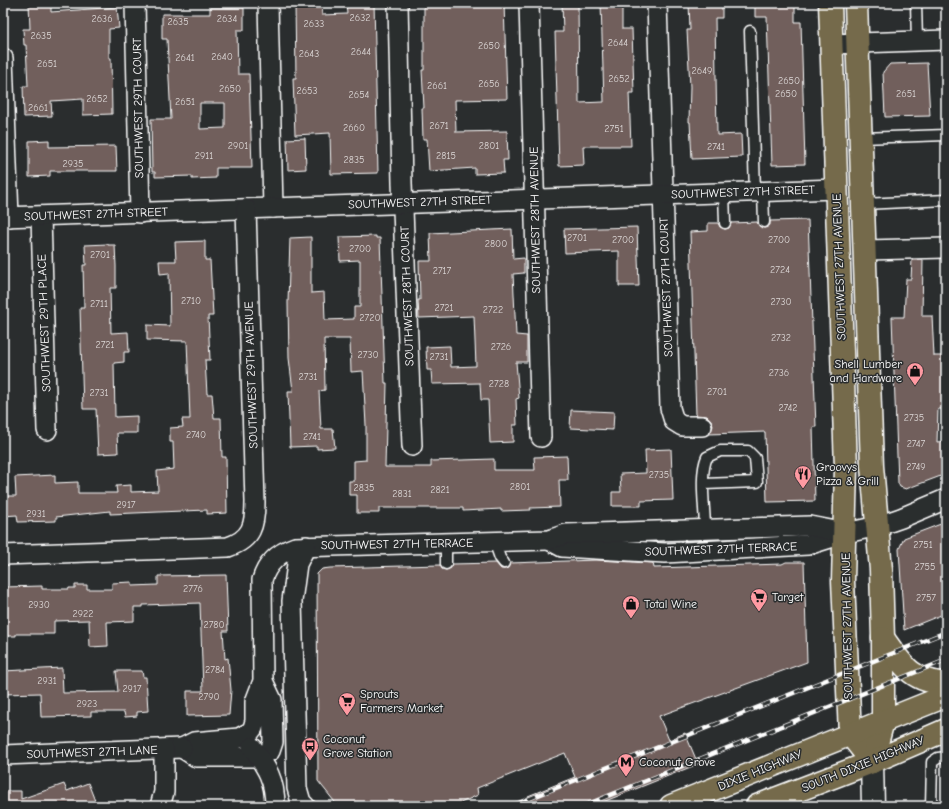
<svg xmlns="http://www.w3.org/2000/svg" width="949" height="809" viewBox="0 0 949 809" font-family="'Comic Neue',sans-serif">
  <rect width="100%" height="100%" fill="#2a2d2e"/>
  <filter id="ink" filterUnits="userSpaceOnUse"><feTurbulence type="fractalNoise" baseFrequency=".025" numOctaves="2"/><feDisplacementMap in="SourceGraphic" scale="8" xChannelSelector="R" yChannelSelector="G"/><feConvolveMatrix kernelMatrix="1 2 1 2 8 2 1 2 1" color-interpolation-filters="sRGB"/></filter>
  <g filter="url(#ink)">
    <!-- building -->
    <g fill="#715f5c" stroke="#fff" fill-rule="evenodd">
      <polygon points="29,3 51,3 51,12 117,7 119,28 109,29 109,58 111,58 112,114 83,115 83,99 51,101 52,116 24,117 23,86 28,86 26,45 24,45 23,29 30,29"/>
      <polygon points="295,3 321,3 322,15 347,14 346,3 374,3 378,173 331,174 330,133 295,135 293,78 296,78"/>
      <polygon points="424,3 504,3 507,99 455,100 456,132 507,131 508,160 503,160 504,173 475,174 475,168 429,171 427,139 423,139 422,108 424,108 422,70 424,70"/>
      <polygon points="562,3 578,3 579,103 604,102 601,3 622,3 622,29 632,29 634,93 629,93 631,146 583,146 584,165 559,166 555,32 563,32"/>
      <polygon points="689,3 722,3 722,18 715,18 717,135 741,134 742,157 692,159 690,122 689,122 690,87 687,30 690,30"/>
      <polygon points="755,3 795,3 795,22 801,22 805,164 772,165 767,17 755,17"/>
      <path d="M210,8H244V30H237L238,74H249L252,168H216V178L192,179V176L155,177V172H152L151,119H171L167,39H162V14H210ZM200,103H225V128L200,129Z"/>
      <polygon points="927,63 930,116 885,117 883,72 890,64"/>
      <polygon points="305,138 306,169 288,170 287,139"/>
      <polygon points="49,140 49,147 116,146 117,171 50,171 50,176 29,177 29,141"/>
      <polygon points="808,220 816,427 813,427 815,501 767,502 765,432 709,434 713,426 711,420 707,416 696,415 690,232 708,231 708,223 718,223 720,227 725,229 729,228 731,223 757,222 759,226 764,228 770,225 770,221"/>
      <polygon points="637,227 639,286 619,286 619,251 565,253 564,229"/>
      <polygon points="512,229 513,259 524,258 524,273 513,274 516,335 527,336 527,362 516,362 519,398 516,399 517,425 513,425 513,442 490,443 488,400 481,400 480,383 432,384 431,370 427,370 426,347 450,346 451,367 476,366 474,316 419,318 418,300 420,300 419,261 431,261 430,233"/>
      <polygon points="376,236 376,238 380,238 385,383 387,383 385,467 431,467 431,461 494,459 494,470 535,470 534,457 567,456 568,480 559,480 560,507 530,508 531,510 501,511 501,509 463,511 463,508 379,508 379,513 357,513 357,495 349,495 349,481 354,481 354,461 366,460 366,425 363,371 351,372 350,339 324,339 325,390 319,391 321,429 333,429 335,448 317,449 317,446 290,447 288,391 293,391 289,358 288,303 290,238 311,237 311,293 324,292 325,320 354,319 354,307 360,307 360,260 340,261 339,237"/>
      <polygon points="205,241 205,260 210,260 213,316 208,316 210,360 205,360 207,394 212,394 214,418 221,418 222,457 226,457 227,513 207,514 207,510 110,514 110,511 56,517 56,521 18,522 17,515 3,516 3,496 16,496 15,477 55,475 55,483 78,482 78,493 117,493 116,486 131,485 131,492 158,491 157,471 174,469 173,442 170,442 170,428 183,427 182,419 190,419 187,341 147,340 147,325 170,326 169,273 160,274 159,261 176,261 175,242"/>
      <polygon points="108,244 108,245 115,245 116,266 116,288 110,288 111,333 128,332 129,352 124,352 124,362 114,363 115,417 137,416 137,433 117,433 118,453 98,454 96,409 83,409 80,308 84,308 83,265 86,265 85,245"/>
      <polygon points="912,260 923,260 922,316 932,316 934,356 944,356 944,360 946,360 945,409 938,409 937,442 946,441 946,474 906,489 900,487 898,483 892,317 904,317 906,279 911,279"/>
      <polygon points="571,410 614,412 613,430 570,428"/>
      <polygon points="671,449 673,500 641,501 641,506 612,506 612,492 621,492 620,474 646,473 645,450"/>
      <polygon points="946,522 946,613 904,630 899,549 904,538"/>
      <polygon points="596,560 653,563 654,568 782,564 786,562 804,562 807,662 659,716 669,740 685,733 698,764 593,806 532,806 528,796 575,777 565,753 477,788 478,795 454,806 338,806 318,781 317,574 322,569 330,568 440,565 442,569 446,570 451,568 452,564 496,563 501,569 505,569 508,568 510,563"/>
      <polygon points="226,575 228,631 223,631 225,659 228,658 231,690 229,715 187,716 187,691 203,691 200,603 143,605 143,607 134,607 134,621 107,622 108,646 90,647 89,620 54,621 54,634 16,634 16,636 3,636 3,587 42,586 42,589 69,589 69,588 75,588 75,585 87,585 87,589 112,589 112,583 132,582 132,586 158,585 158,576"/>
      <polygon points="62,668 63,693 118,692 116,671 142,671 143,677 146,677 148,711 137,712 137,716 125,717 124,712 91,712 91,716 41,717 40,693 3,694 3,671"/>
      <polygon points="88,783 97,806 3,806 3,791 21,791 21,799 64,784 67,791"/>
    </g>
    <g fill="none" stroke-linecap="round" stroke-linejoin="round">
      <!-- service casing -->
      <g stroke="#fff" stroke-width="13">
        <g id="service">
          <polyline points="916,3 917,41"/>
          <polyline points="750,31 755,192"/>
          <polyline points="862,138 946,135"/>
          <polyline points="763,192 764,222"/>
          <polyline points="724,193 725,223"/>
          <polyline points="864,204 946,200"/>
          <path d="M704,484L757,482L755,458L748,451H720L707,457C699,475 705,508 705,529"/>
          <polyline points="494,541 500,558 504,563"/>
          <polyline points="446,543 446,564"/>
          <polyline points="931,806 932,762 938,758 946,757"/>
        </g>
      </g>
      <!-- minor casing -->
      <g stroke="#fff" stroke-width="22">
        <g id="minor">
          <polyline points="135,3 140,213"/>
          <polyline points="268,3 273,208"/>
          <polyline points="398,3 402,183 412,446"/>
          <polyline points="529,3 541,437"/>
          <polyline points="657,3 670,408 674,421 682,426 702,426"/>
          <polyline points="831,44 946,40"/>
          <polyline points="3,58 9,217"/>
          <polyline points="41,216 47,430"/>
          <polyline points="3,217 836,189"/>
          <polyline points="866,250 946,248"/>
          <polyline points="549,540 562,547 665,553 808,545 846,533 878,526 901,518 946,499"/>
          <path d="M3,555L228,547C252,539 255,525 255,502L246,209"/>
          <path d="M263,681L272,700L273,742L270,751L259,757H196L182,748L194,742L239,738L250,732L253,728L255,721V702L263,681L262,580C267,563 278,553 295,547L549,540L566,534L810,526L846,533"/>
          <path d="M252,747C267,768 275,780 275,806"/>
          <polyline points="3,755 182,748"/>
          <polyline points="160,806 164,792 164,749"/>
          <polyline points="305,806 301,802 297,788 292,601 297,564 306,546"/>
        </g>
      </g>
      <!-- secondary casing -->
      <g stroke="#fff" stroke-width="25">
        <polyline id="secondary" points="872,762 873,806"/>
      </g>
      <!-- trunk casing -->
      <g stroke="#fff" stroke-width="25">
        <g id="trunk">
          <polyline points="830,3 846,468 843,581 850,734 872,762"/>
          <polyline points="856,3 872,466 881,570 883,638 883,721 872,762"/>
          <path d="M883,638C901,663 912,683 946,683"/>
          <polyline points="671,806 946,696"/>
          <polyline points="757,806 872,762 946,730"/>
        </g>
      </g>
      <!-- service -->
      <use href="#service" stroke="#2a2d2e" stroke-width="10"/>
      <!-- minor -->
      <use href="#minor" stroke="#2a2d2e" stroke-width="19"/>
      <!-- secondary -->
      <use href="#secondary" stroke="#2a2d2e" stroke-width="22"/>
      <!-- trunk -->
      <use href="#trunk" stroke="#746b4b" stroke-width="22"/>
      <!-- rail casing -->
      <g stroke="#fff" stroke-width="4.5">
        <g id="rail">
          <polyline points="511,806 946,632"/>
          <polyline points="583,806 946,660"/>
        </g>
      </g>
      <!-- rail -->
      <use href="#rail" stroke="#2a2d2e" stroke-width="3" stroke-dasharray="9" stroke-linecap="butt"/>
    </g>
  </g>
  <!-- icons -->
  <defs>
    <g id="shop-pin" transform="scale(0.9)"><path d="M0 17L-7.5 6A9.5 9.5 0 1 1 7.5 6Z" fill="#ff9aa2" stroke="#2a2d2e"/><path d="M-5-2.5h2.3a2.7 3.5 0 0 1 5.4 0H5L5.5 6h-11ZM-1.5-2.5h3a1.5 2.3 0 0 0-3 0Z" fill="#111"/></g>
    <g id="restaurant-pin" transform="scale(0.9)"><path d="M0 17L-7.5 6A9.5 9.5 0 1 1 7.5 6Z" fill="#ff9aa2" stroke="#2a2d2e"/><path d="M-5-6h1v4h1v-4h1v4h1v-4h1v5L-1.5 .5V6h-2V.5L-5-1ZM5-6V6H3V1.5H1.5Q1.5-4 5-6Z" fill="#111"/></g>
    <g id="supermarket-pin" transform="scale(0.9)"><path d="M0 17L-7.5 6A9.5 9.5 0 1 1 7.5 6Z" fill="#ff9aa2" stroke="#2a2d2e"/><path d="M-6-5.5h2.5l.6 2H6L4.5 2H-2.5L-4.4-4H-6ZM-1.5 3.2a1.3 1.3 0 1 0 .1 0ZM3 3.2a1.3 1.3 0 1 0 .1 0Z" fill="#111"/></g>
    <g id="bus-pin" transform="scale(0.9)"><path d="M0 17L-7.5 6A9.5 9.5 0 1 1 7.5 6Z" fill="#ff9aa2" stroke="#2a2d2e"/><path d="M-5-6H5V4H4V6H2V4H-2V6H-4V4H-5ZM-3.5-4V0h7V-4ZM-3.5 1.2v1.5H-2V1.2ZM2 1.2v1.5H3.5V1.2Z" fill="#111"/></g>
    <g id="metro-pin" transform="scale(0.9)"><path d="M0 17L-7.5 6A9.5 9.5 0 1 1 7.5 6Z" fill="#ff9aa2" stroke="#2a2d2e"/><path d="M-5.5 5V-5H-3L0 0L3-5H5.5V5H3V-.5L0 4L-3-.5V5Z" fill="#111"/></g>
  </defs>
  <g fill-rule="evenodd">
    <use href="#shop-pin" x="915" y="371"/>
    <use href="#restaurant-pin" x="803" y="474"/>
    <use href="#supermarket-pin" x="759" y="597"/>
    <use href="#shop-pin" x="631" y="604"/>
    <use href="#supermarket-pin" x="347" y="701"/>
    <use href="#bus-pin" x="310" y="746"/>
    <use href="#metro-pin" x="626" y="762"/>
  </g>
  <g text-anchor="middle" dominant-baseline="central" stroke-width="3" stroke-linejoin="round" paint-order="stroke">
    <!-- number labels -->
    <g font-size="10" fill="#dcd7d6">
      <text x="360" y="18">2632</text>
      <text x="102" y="19">2636</text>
      <text x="227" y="19">2634</text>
      <text x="178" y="22">2635</text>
      <text x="314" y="24">2633</text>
      <text x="41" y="36">2635</text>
      <text x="618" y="43">2644</text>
      <text x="489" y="46">2650</text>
      <text x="361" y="52">2644</text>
      <text x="309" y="54">2643</text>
      <text x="222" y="57">2640</text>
      <text x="185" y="58">2641</text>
      <text x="47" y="64">2651</text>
      <text x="702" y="71">2649</text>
      <text x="619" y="79">2652</text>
      <text x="789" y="81">2650</text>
      <text x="489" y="84">2656</text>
      <text x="437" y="86">2661</text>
      <text x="230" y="89">2650</text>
      <text x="307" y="91">2653</text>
      <text x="786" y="94">2650</text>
      <text x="906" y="94">2651</text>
      <text x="359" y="95">2654</text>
      <text x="97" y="99">2652</text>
      <text x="185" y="102">2651</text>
      <text x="38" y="108">2661</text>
      <text x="439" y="126">2671</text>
      <text x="354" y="128">2660</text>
      <text x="614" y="129">2751</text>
      <text x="238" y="146">2901</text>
      <text x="489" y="146">2801</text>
      <text x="716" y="147">2741</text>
      <text x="204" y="156">2911</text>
      <text x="446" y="156">2815</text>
      <text x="354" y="160">2835</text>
      <text x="73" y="164">2935</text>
      <text x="577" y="238">2701</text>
      <text x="623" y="240">2700</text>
      <text x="779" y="240">2700</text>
      <text x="496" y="244">2800</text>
      <text x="360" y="249">2700</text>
      <text x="100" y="255">2701</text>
      <text x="780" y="270">2724</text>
      <text x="442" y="271">2717</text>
      <text x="191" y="301">2710</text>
      <text x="781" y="302">2730</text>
      <text x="99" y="304">2711</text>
      <text x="444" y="308">2721</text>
      <text x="493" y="310">2722</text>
      <text x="370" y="318">2720</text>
      <text x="781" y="338">2732</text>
      <text x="105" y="345">2721</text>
      <text x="501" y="347">2726</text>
      <text x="368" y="355">2730</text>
      <text x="439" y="357">2731</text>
      <text x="779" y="373">2736</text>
      <text x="308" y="377">2731</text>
      <text x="499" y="384">2728</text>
      <text x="717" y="392">2701</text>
      <text x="99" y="393">2731</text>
      <text x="788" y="408">2742</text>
      <text x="914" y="418">2735</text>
      <text x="196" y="435">2740</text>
      <text x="312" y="437">2741</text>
      <text x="916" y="444">2747</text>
      <text x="916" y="467">2749</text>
      <text x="659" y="475">2735</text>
      <text x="520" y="487">2801</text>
      <text x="364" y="488">2835</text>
      <text x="440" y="490">2821</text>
      <text x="402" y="494">2831</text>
      <text x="126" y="505">2917</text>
      <text x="36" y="514">2931</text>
      <text x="923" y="545">2751</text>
      <text x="925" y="567">2755</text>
      <text x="193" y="589">2776</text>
      <text x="926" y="598">2757</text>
      <text x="39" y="605">2930</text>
      <text x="83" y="614">2922</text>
      <text x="214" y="625">2780</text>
      <text x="215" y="670">2784</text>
      <text x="47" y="681">2931</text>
      <text x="132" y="689">2917</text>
      <text x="209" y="697">2790</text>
      <text x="87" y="704">2923</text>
    </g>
    <!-- street labels -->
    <g font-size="12" fill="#fff" stroke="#2a2d2e">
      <text transform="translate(138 108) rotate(-91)">SOUTHWEST 29TH COURT</text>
      <text transform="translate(743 192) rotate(-2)">SOUTHWEST 27TH STREET</text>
      <text transform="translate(420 202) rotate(-2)">SOUTHWEST 27TH STREET</text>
      <text transform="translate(96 214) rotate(-2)">SOUTHWEST 27TH STREET</text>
      <text transform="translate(535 220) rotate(-91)">SOUTHWEST 28TH AVENUE</text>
      <text transform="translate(839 267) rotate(-92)">SOUTHWEST 27TH AVENUE</text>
      <text transform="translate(666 287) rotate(-92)">SOUTHWEST 27TH COURT</text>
      <text transform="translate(407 296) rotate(-92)">SOUTHWEST 28TH COURT</text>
      <text transform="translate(44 323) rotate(-92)">SOUTHWEST 29TH PLACE</text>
      <text transform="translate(251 375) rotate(-92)">SOUTHWEST 29TH AVENUE</text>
      <text transform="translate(397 544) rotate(-1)">SOUTHWEST 27TH TERRACE</text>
      <text transform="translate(721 549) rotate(-2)">SOUTHWEST 27TH TERRACE</text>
      <text transform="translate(847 626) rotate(-91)">SOUTHWEST 27TH AVENUE</text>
      <text transform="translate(92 752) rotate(-2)">SOUTHWEST 27TH LANE</text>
      <text transform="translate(863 764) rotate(-22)">SOUTH DIXIE HIGHWAY</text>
      <text transform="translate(760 770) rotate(-22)">DIXIE HIGHWAY</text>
    </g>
    <!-- poi labels -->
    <g font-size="12" fill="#fff" stroke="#2a2d2e" text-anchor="start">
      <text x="902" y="364" text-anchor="end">Shell Lumber<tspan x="902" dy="14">and Hardware</tspan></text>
      <text x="816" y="467">Groovys<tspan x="816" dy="14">Pizza &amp; Grill</tspan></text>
      <text x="772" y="597">Target</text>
      <text x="644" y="604">Total Wine</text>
      <text x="360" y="694">Sprouts<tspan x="360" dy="14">Farmers Market</tspan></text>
      <text x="323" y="739">Coconut<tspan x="323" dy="14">Grove Station</tspan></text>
      <text x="639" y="762">Coconut Grove</text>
    </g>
  </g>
  <!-- margin -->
  <rect width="949" height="809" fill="none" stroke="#2a2d2e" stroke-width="16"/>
  <rect x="8" y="8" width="933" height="793" fill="none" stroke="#fff" stroke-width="1.5" filter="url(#ink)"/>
</svg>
